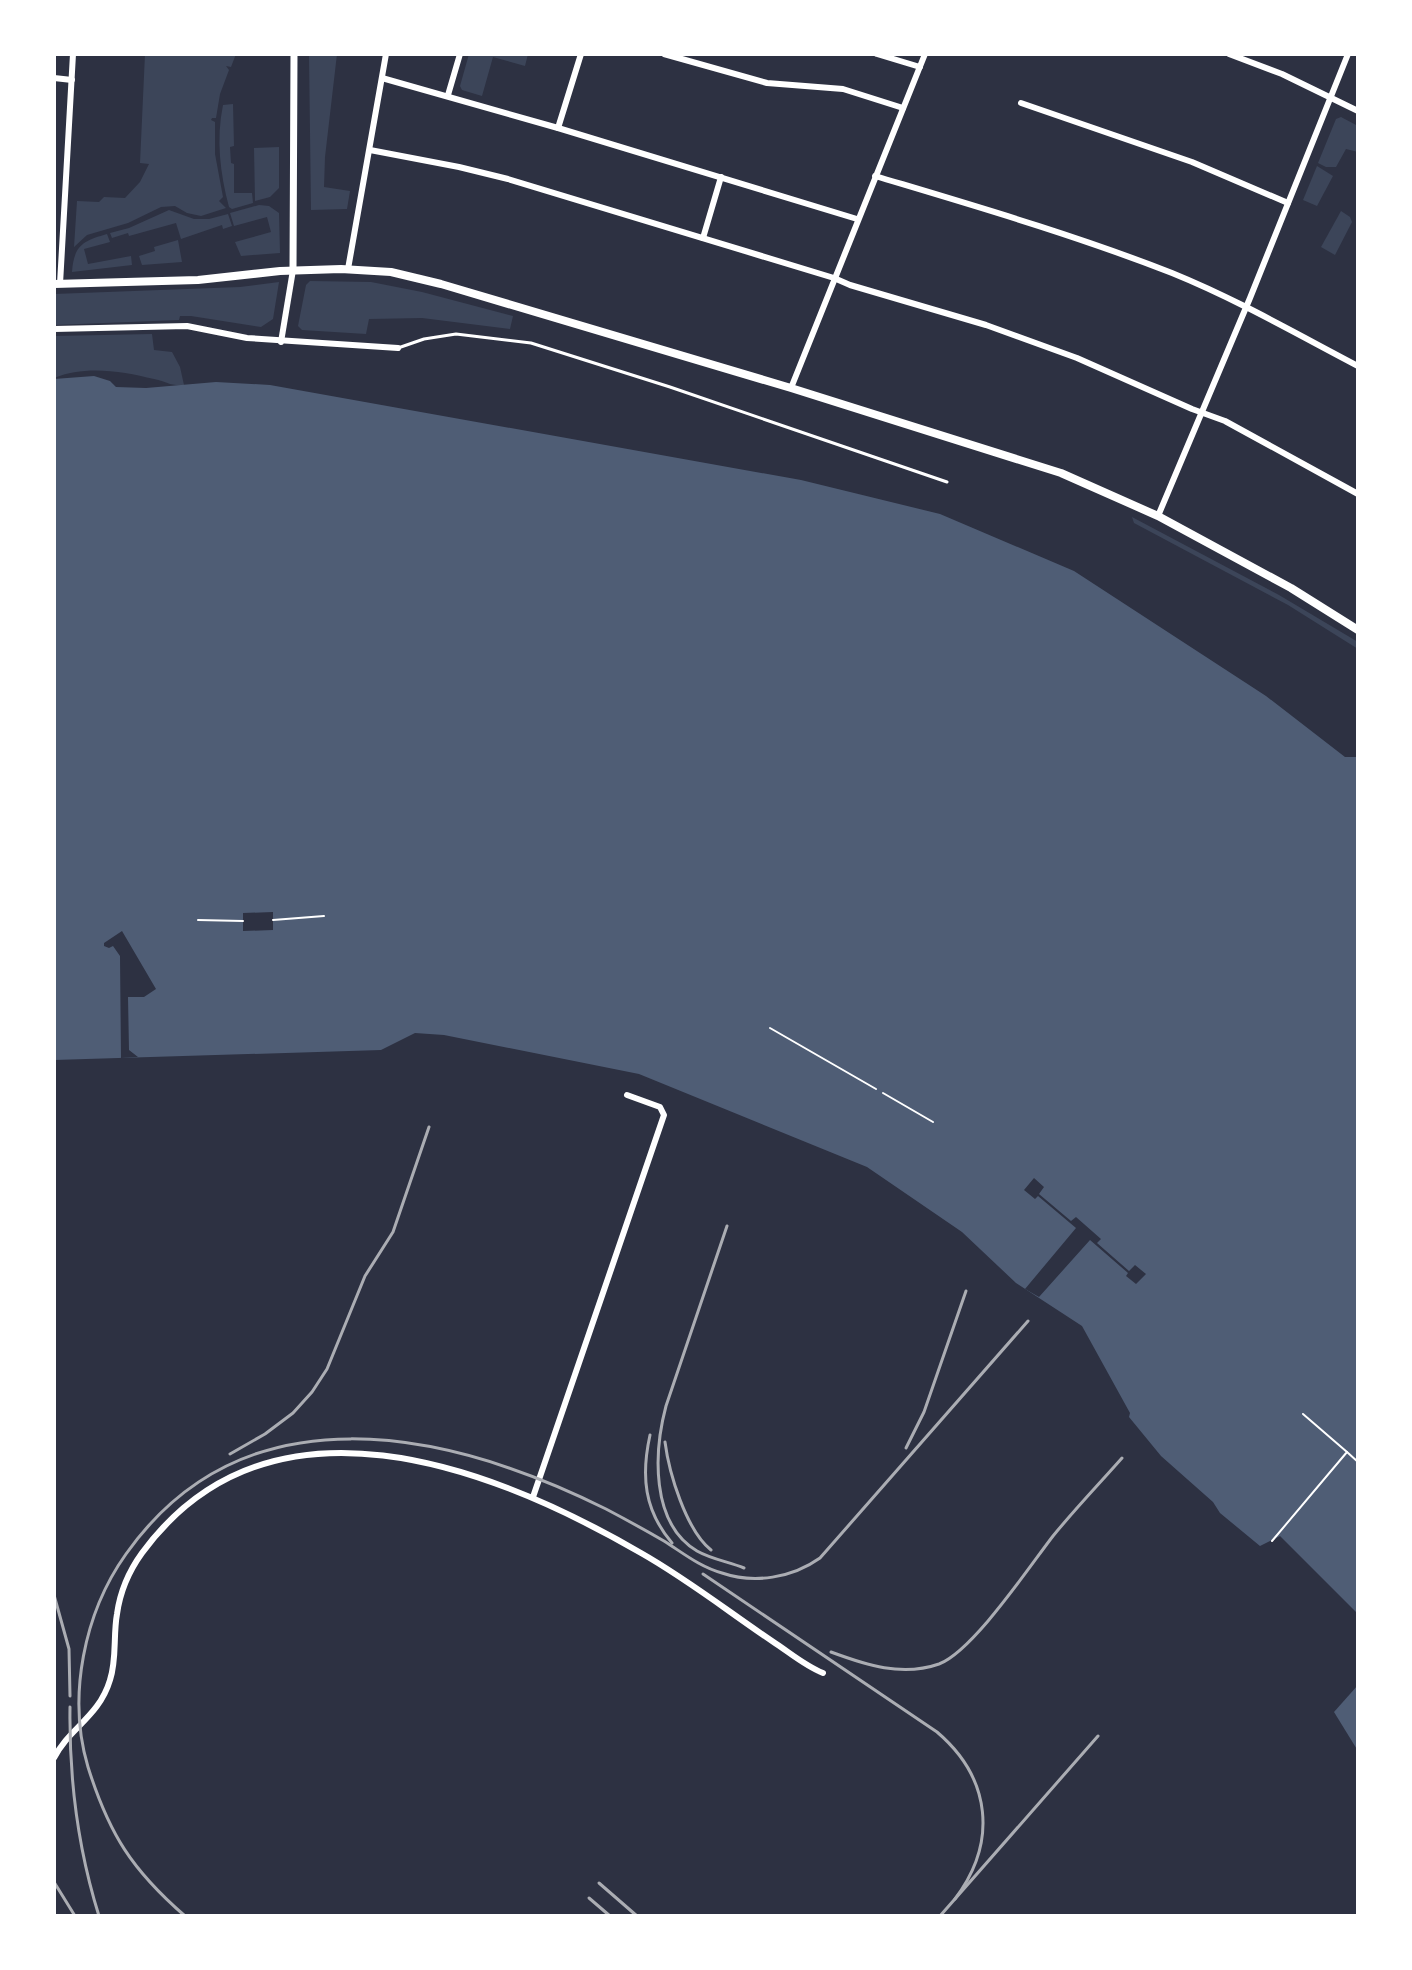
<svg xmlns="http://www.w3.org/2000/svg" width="1412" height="1970" viewBox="0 0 1412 1970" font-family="Lato,sans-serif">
  <rect width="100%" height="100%" fill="#2d3142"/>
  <!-- green -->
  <g fill="#3c4559">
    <polygon points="145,54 236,54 231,67 226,66 229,70 220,94 216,118 212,118 211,120 215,122 215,154 223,197 219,201 226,208 201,216 187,213 175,206 161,207 128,223 87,235 74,247 77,201 99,202 104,197 125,198 140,182 149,164 140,163"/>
    <polygon points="309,54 337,54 325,157 324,187 350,191 347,209 311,210"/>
    <polygon points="469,54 528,54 525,66 493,57 482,96 462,90 460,86"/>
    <path d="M233,104L234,146L230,147L231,163L234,164V193H252L253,203L232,209L229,207C220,173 216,139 223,105Z"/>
    <polygon points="1341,117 1358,126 1358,152 1346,149 1336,167 1326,167 1318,163 1336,119"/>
    <polygon points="279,147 279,188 270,197 255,201 254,148"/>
    <polygon points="1317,166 1333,176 1317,206 1303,200"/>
    <polygon points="259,205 269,206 279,213 280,253 241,256 235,242 271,232 267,217 234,226 230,213"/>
    <polygon points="169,210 194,219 209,219 228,214 232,226 223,229 222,225 181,239 176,223 129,236 128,233 112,238 110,233 129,228"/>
    <polygon points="1341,211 1350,217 1352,222 1335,255 1321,247"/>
    <path d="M107,234L110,242L84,249L88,264L131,256L132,265L72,272C74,245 83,241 107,234Z"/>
    <polygon points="178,240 182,262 142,265 139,256 155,251 154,247"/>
    <polygon points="310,281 371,282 422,292 513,316 510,329 422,318 369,319 366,334 302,330 298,326 306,285"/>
    <polygon points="279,282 273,319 261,327 191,316 180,316 179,320 54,325 54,294 240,287"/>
    <path d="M152,334L154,350L172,352L180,367L184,385C169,386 168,382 154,379C122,371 85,365 54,378V336Z"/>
    <polygon points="1132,517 1279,595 1358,642 1358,649 1288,605 1134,523"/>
  </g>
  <!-- water -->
  <g fill="#4f5d75">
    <polygon points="94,376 110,381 116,387 146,388 216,382 270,385 801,480 940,514 1074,571 1266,696 1345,757 1358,757 1358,1614 1280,1536 1260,1546 1220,1513 1213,1502 1161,1456 1129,1417 1130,1413 1082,1326 1016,1283 962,1232 867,1167 639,1074 444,1035 415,1033 381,1050 54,1060 54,379"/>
    <polygon points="1358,1685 1358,1751 1334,1712"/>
  </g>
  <!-- pier -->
  <g fill="#2d3142">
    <polygon points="273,912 273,930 243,931 243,913"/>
    <polygon points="122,931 156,989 144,997 128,997 129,1050 138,1057 121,1058 120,956 113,946 109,948 104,946 104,943"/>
    <polygon points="1034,1178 1044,1187 1039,1194 1071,1221 1076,1217 1101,1239 1097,1243 1129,1271 1135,1265 1146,1274 1136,1284 1126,1276 1128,1273 1090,1240 1039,1297 1025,1289 1076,1228 1038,1196 1035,1199 1024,1190"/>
  </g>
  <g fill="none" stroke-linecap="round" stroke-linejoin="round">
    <!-- path -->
    <g stroke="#fff" stroke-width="2">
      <polyline points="198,920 243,921"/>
      <polyline points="273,920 324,916"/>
      <polyline points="770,1028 876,1089"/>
      <polyline points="883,1093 933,1122"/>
      <polyline points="1347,1452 1358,1462"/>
      <polyline points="1272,1541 1347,1452 1303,1414"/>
    </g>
    <!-- service -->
    <polyline stroke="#fff" stroke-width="3" points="398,348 424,339 456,334 531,343 670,387 947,482"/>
    <!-- minor -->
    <g stroke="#fff" stroke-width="6">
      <polyline points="664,54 767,83 843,89 903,108"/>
      <polyline points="877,54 920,67"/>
      <polyline points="1229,54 1282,74 1358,111"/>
      <polyline points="54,78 72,80"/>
      <polyline points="382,78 558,128 857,219"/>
      <polyline points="448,95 460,54"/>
      <polyline points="1021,103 1192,162 1288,203"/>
      <polyline points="558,128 581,54"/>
      <polyline points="370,150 459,167 508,179 834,278 850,285 986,325 1077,358 1192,409 1225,421 1358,494"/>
      <path d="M875,176C975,206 1075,235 1172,273C1236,299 1297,334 1358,366"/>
      <polyline points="703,238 721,177"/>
      <polyline points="348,269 386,54"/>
      <polyline points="60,284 73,54"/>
      <polyline points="54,329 187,326 247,338 398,348"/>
      <polyline points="281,342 293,270"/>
      <polyline points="791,388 925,54"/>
      <polyline points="1158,516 1250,298 1348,54"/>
      <polyline points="533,1497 664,1115 660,1107 627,1095"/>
      <path d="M54,1758C69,1728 99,1717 110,1680C117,1659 113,1636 117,1614C120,1592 129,1571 142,1553C269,1380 491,1466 641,1553C687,1579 729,1612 772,1641C789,1652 805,1666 823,1673"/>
    </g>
    <!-- tertiary -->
    <polyline stroke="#fff" stroke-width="7" points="293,270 294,54"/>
    <!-- secondary -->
    <polyline stroke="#fff" stroke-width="8" points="54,284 198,280 280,271 341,269 391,272 441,284 791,388 1061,473 1158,516 1291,588 1358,630"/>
    <!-- rail -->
    <g stroke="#abadb3" stroke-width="3">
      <path d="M727,1226L666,1406C654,1451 650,1523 697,1551C711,1559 729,1562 744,1568"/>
      <path d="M650,1435C641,1476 644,1510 672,1543"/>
      <path d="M665,1442C669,1473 686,1530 711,1550"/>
      <polyline points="906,1448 924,1412 966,1291"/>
      <polyline points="230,1454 265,1434 293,1413 312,1392 327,1369 365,1276 393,1232 429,1127"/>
      <path d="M703,1574L937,1732C991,1778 998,1842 955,1899"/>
      <polyline points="54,1595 69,1649 70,1696"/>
      <path d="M831,1652C866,1665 902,1677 939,1664C973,1651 1029,1567 1053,1536C1075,1509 1099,1484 1122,1458"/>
      <path d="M70,1707C69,1777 78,1849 99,1916"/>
      <polyline points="54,1882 75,1916"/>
      <polyline points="599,1883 637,1916"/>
      <polyline points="589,1898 610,1916"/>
      <path d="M185,1916C132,1870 109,1834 88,1767C67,1697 84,1613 126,1554C245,1386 447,1430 606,1509C625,1519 645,1530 664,1541C683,1553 700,1567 722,1573C754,1584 792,1578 820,1558L1028,1321"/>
      <polyline points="940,1916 1098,1736"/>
    </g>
  </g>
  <!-- border -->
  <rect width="1412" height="1970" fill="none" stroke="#ffffff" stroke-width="112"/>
</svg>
